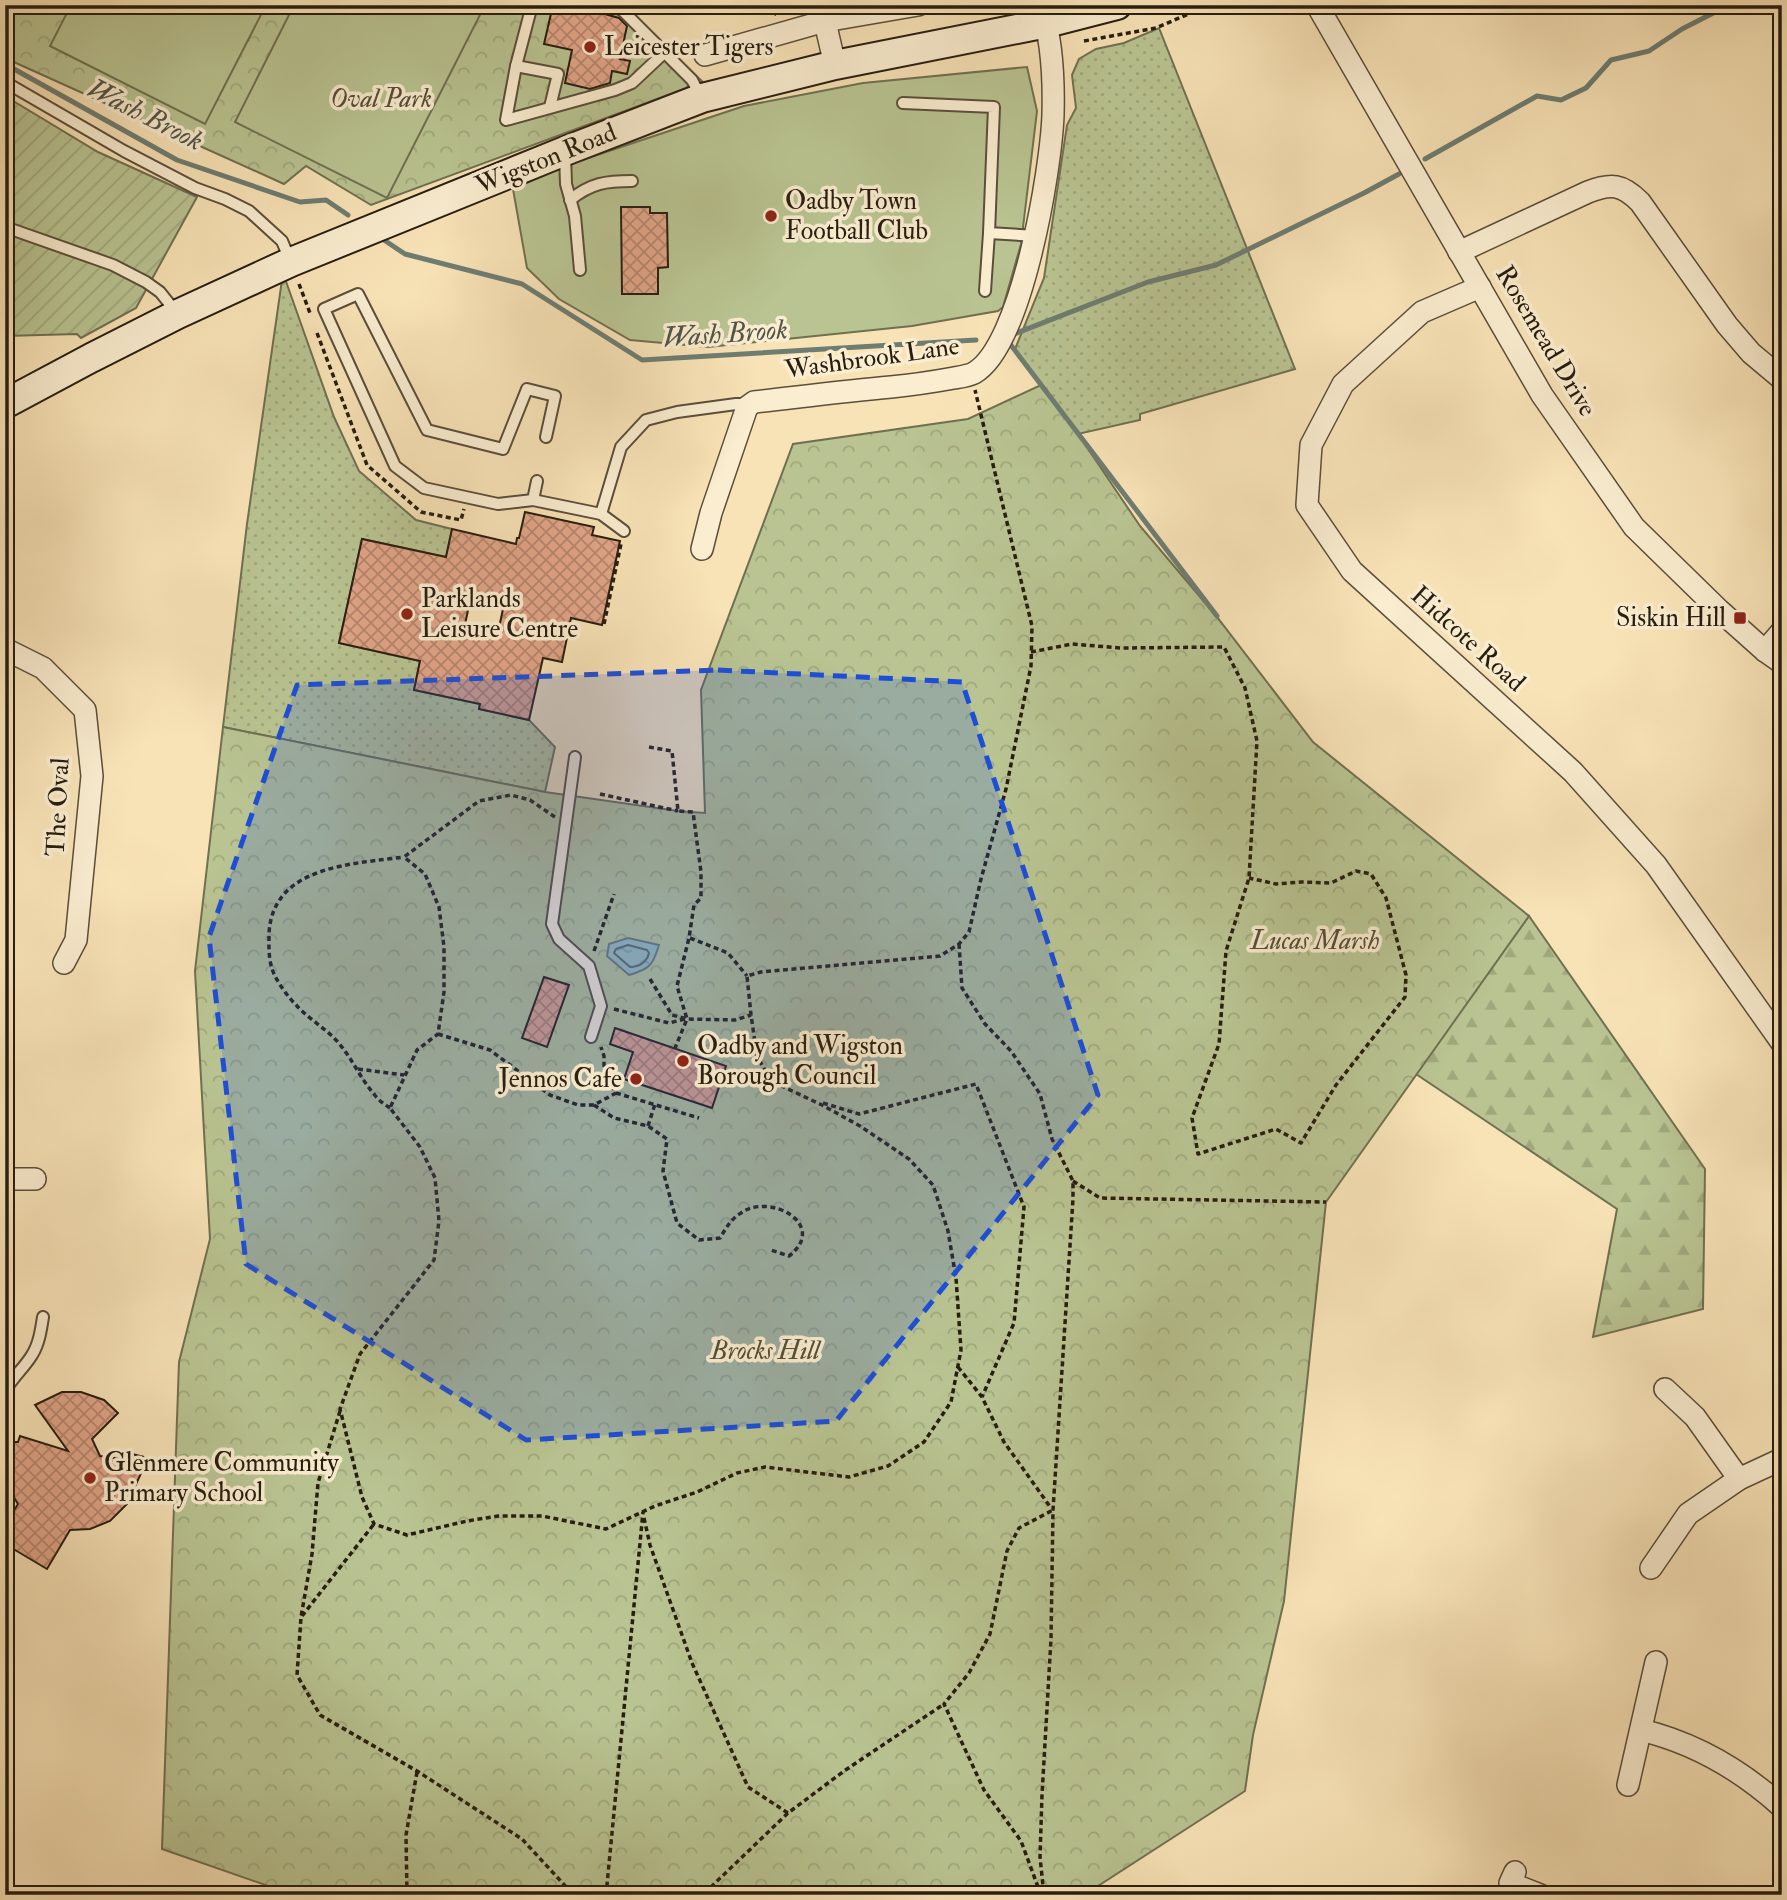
<svg xmlns="http://www.w3.org/2000/svg" width="1787" height="1900" viewBox="0 0 1787 1900" font-family="'IM FELL Double Pica',serif">
  <defs>
    <pattern id="grass-dots" width="8" height="8" patternUnits="userSpaceOnUse" patternTransform="scale(1.75)"><rect width="8" height="8" fill="#b9c492"/><path d="M2 2h.1M6 6h.1" fill="none" stroke="#9fa87d" stroke-width="1.8" stroke-linecap="round"/></pattern>
    <pattern id="forest-firs" width="22" height="20" patternUnits="userSpaceOnUse" patternTransform="scale(1.75)"><rect width="22" height="20" fill="#b9c492"/><path d="M5 1l3.5 6h-7zM16 11l3.5 6h-7z" fill="#9fa87d"/></pattern>
    <pattern id="park-crowns" width="20" height="18" patternUnits="userSpaceOnUse" patternTransform="scale(1.75)"><rect width="20" height="18" fill="#b9c492"/><path d="M2 6a3 3 0 1 1 6 0M12 15a3 3 0 1 1 6 0" fill="none" stroke="#9fa87d"/></pattern>
    <pattern id="garden-furrows" width="10" height="10" patternUnits="userSpaceOnUse" patternTransform="scale(1.75)"><rect width="10" height="10" fill="#b9c492"/><path d="M-1 1l2-2M0 10L10 0M9 11l2-2" fill="none" stroke="#9fa87d"/></pattern>
    <pattern id="water-ripples" width="26" height="14" patternUnits="userSpaceOnUse" patternTransform="scale(1.75)"><rect width="26" height="14" fill="#9ebdb3"/><path d="M2 4q2-2 4 0t4 0M15 11q2-2 4 0t4 0" fill="none" stroke="#88a299"/></pattern>
    <pattern id="building-cross-hatch" width="8" height="8" patternUnits="userSpaceOnUse" patternTransform="scale(1.75)"><rect width="8" height="8" fill="#e2a588"/><path d="M0 0l8 8M0 8l8-8" fill="none" stroke="#b7866e"/></pattern>
  </defs>
  <rect width="100%" height="100%" fill="#f8e3b7"/>
  <filter id="stains"><feTurbulence type="fractalNoise" baseFrequency=".00286" numOctaves="4"/><feColorMatrix values="0 0 0 0 .2 0 0 0 0 .09 0 0 0 0 .02 0 0 0 .5 -.17"/></filter>
  <radialGradient id="worn" r=".72"><stop offset=".6" stop-color="#630" stop-opacity="0"/><stop offset="1" stop-color="#630" stop-opacity=".3"/></radialGradient>
  <!-- grass -->
  <g fill="url(#grass-dots)" stroke="#707051" stroke-width="2">
    <polygon points="1159,28 1295,369 1140,414 1140,420 1078,434 1015,349 1044,278 1067,125 1076,108 1072,75 1079,59 1096,49 1124,43"/>
    <polygon points="283,273 334,417 359,471 416,520 452,529 446,557 362,539 339,643 420,661 414,690 480,704 479,709 529,720 555,747 545,792 223,727 247,524"/>
  </g>
  <!-- forest -->
  <polygon fill="url(#forest-firs)" stroke="#707051" stroke-width="2" points="1529,916 1705,1169 1703,1309 1593,1337 1617,1209 1410,1070"/>
  <!-- park -->
  <g fill="url(#park-crowns)" stroke="#707051" stroke-width="2">
    <polygon points="5,5 621,5 703,82 371,205 306,166 284,184 5,58"/>
    <polygon points="1041,385 1078,434 1140,526 1217,617 1313,742 1529,916 1326,1202 1284,1601 1253,1735 1245,1791 1084,1895 294,1895 162,1849 179,1362 210,1239 195,971 223,727 545,792 678,811 705,813 701,690 793,444 968,419"/>
  </g>
  <!-- garden -->
  <polygon fill="url(#garden-furrows)" stroke="#707051" stroke-width="2" points="5,96 98,152 197,197 136,308 81,338 77,334 5,336"/>
  <!-- pitch -->
  <g fill="#b9c492" stroke="#707051" stroke-width="2">
    <polygon points="71,5 266,5 205,124 50,46"/>
    <polygon points="294,5 485,5 387,198 235,122"/>
    <polygon points="1027,67 1037,111 1021,244 1003,307 998,311 912,326 708,347 630,340 559,299 527,268 513,189 567,165 744,106 863,83"/>
  </g>
  <!-- water -->
  <path fill="url(#water-ripples)" stroke="#6e7d72" stroke-width="2" d="M628,938L659,945C653,965 650,969 629,975L607,956L609,944Z"/>
  <g fill="none" stroke-linecap="round" stroke-linejoin="round">
    <!-- shore -->
    <path stroke="#626d62" stroke-width="2" d="M628,945L647,950L649,953C647,962 639,967 630,967L614,953L616,949Z"/>
    <!-- stream -->
    <g stroke="#6e7d72" stroke-width="5">
      <polyline points="5,64 177,160 300,202 326,200 348,215"/>
      <polyline points="1425,159 1537,96 1561,100 1586,88 1611,60 1649,51 1682,29 1729,5"/>
      <polyline points="381,238 405,254 522,284 642,360 976,340"/>
      <polyline points="1009,336 1148,282 1216,265 1364,193 1399,174"/>
      <polyline points="1007,340 1217,616"/>
    </g>
  </g>
  <!-- building -->
  <g fill="url(#building-cross-hatch)" stroke="#271d10" stroke-width="2" fill-rule="evenodd">
    <polygon points="553,5 595,5 594,11 619,18 627,26 620,59 630,61 627,74 612,71 610,83 590,89 565,83 572,50 544,44"/>
    <polygon points="621,207 650,207 650,213 667,213 668,267 658,268 658,294 622,294"/>
    <path d="M525,512L594,527L592,535L620,541L602,625L571,618L562,662L543,658L529,720L479,709L480,704L414,690L420,661L339,643L362,539L446,557L452,529L516,544L517,538H519ZM470,601L503,609L497,637L464,629Z"/>
    <polygon points="544,977 569,985 547,1047 522,1038"/>
    <polygon points="615,1028 726,1066 712,1108 624,1079 633,1052 610,1044"/>
    <polygon points="62,1392 81,1392 104,1400 118,1413 92,1439 100,1456 130,1460 132,1454 148,1458 127,1504 110,1521 90,1529 70,1530 47,1569 5,1544 5,1525 18,1504 5,1483 5,1442 18,1442 20,1436 68,1451 35,1405"/>
  </g>
  <g fill="none" stroke-linecap="round" stroke-linejoin="round">
    <!-- lane casing -->
    <g stroke="#5b4e3a" stroke-width="14">
      <g id="lane">
        <polyline points="532,5 516,66 506,120 615,90 632,83 665,52"/>
        <polyline points="615,5 624,12 692,80 701,97"/>
        <polyline points="516,66 558,74 550,107"/>
        <polyline points="5,82 124,151 195,188 225,199 249,211 282,241 290,260"/>
        <polyline points="903,103 994,107 989,233 1036,236"/>
        <polyline points="565,154 566,184 575,216 580,270"/>
        <path d="M570,200C591,183 606,181 632,181"/>
        <polyline points="5,227 113,265 146,282 160,292 176,312"/>
        <polyline points="985,291 989,233"/>
        <polyline points="537,481 533,500 601,514 624,531"/>
        <polyline points="533,500 498,504 424,488 395,466 324,309 358,294 427,430 503,449 527,389 555,396 546,437"/>
        <polyline points="601,514 621,447 646,420 677,412 736,404 741,404 747,407"/>
        <polyline points="575,757 552,924 559,939 589,966 601,1006 591,1037"/>
        <path d="M5,1391C13,1377 24,1368 32,1355C39,1344 41,1330 43,1317"/>
      </g>
    </g>
    <!-- street casing -->
    <g stroke="#5b4e3a" stroke-width="24">
      <g id="street">
        <polyline points="821,5 835,65"/>
        <polyline points="1317,5 1542,395 1634,527 1719,610 1765,651 1782,663"/>
        <polyline points="705,55 825,21 918,5"/>
        <path d="M1459,252L1588,192C1611,183 1622,184 1640,202L1727,325L1751,353L1782,379"/>
        <polyline points="1480,287 1422,312 1343,384 1311,445 1307,505 1352,571 1573,772 1656,865 1782,1043"/>
        <path d="M702,549L711,513L747,407L754,402C799,397 845,391 891,387C912,385 932,382 954,378C960,377 968,376 974,373C1022,346 1051,169 1053,115C1054,79 1052,39 1041,5"/>
        <polyline points="5,649 43,668 85,710 92,776 76,940 64,963"/>
        <polyline points="1765,651 1782,631"/>
        <polyline points="5,1179 35,1179"/>
        <polyline points="1665,1389 1695,1417 1739,1479"/>
        <polyline points="1651,1568 1688,1514 1739,1479 1782,1459"/>
        <path d="M1641,1730C1695,1743 1740,1769 1782,1807"/>
        <polyline points="1628,1785 1656,1662"/>
        <polyline points="1515,1872 1510,1883 1540,1895"/>
      </g>
    </g>
    <!-- secondary casing -->
    <g stroke="#271d10" stroke-width="32">
      <polyline id="secondary" points="5,404 91,358 178,314 291,262 565,151 702,98 835,65 1047,23 1117,5"/>
    </g>
    <!-- path -->
    <g stroke="#271d10" stroke-width="3.5" stroke-dasharray="5 3.5" stroke-linecap="butt">
      <polyline points="774,15 781,5"/>
      <polyline points="1084,41 1156,28 1209,5"/>
      <polyline points="299,284 310,313"/>
      <polyline points="317,333 367,465 421,512 461,520 464,509"/>
      <polyline points="604,624 621,544"/>
      <polyline points="1031,652 1072,644 1121,648 1224,647 1245,688 1257,741 1249,878 1226,951 1219,1044 1192,1118 1198,1154 1276,1129 1301,1143 1336,1085 1405,997 1406,975 1386,898 1371,874 1356,871 1331,883 1301,882 1276,884 1249,878"/>
      <polyline points="649,747 672,751 678,811 693,812 701,872 701,898 694,905 689,938 677,986 687,1019 675,1048"/>
      <polyline points="600,794 678,811"/>
      <polyline points="555,817 530,800 511,795 479,801 404,857 425,874 439,907 444,947 444,992 438,1034 417,1050 390,1108 420,1147 435,1178 439,1221 434,1260 360,1354 340,1409 362,1497 374,1524 407,1535 467,1521 498,1516 542,1516 606,1529 655,1506 697,1492 737,1473 765,1467 849,1477 888,1466 924,1442 951,1402 961,1350 956,1278 948,1231 933,1185 909,1159 860,1126 822,1105 771,1081 757,1056 751,1015 747,976 761,972 940,956 959,944 969,932 981,879 1006,789 1031,666 1032,626 975,390"/>
      <polyline points="690,938 728,953 747,976"/>
      <polyline points="959,944 962,988 985,1024 1011,1051 1040,1094 1052,1139 1073,1181 1073,1199 1053,1510 1051,1639 1042,1795 1040,1857 1044,1895"/>
      <polyline points="594,951 614,894"/>
      <polyline points="650,979 672,1015 687,1019 735,1020 751,1015"/>
      <polyline points="614,1009 669,1023 685,1019"/>
      <polyline points="438,1034 490,1050 550,1095 578,1105 594,1105 616,1093 604,1070 604,1056 601,1047"/>
      <polyline points="358,1069 404,1075"/>
      <polyline points="616,1093 699,1118"/>
      <polyline points="823,1103 859,1114 976,1084 1024,1207 1014,1323 982,1397"/>
      <path d="M594,1105L614,1118L648,1126L667,1139L663,1171L677,1223L699,1240L720,1238C726,1228 731,1219 741,1213C770,1192 829,1225 789,1256L771,1250"/>
      <path d="M390,1108C384,1104 378,1100 374,1094C360,1078 352,1058 337,1041C325,1028 309,1019 297,1006C289,998 280,986 275,976C268,962 269,948 269,934C272,865 354,864 404,857"/>
      <polyline points="648,1126 655,1104"/>
      <polyline points="1073,1181 1100,1198 1326,1202"/>
      <polyline points="958,1367 982,1397 1004,1442 1051,1508"/>
      <polyline points="340,1411 318,1483 312,1554 301,1617 297,1675 320,1715 417,1771 522,1839 569,1890 577,1895"/>
      <polyline points="644,1518 650,1545 692,1663 748,1787 788,1813"/>
      <polyline points="302,1616 374,1524"/>
      <polyline points="407,1895 406,1835 417,1772"/>
      <polyline points="606,1895 643,1512"/>
      <polyline points="707,1895 713,1885 788,1813 844,1771 944,1704"/>
      <polyline points="1041,1895 1021,1841 984,1790 944,1704 969,1673 990,1634 1007,1551 1019,1528 1053,1510"/>
    </g>
    <!-- lane -->
    <use href="#lane" stroke="#faedd0" stroke-width="10"/>
    <!-- street -->
    <use href="#street" stroke="#faedd0" stroke-width="21"/>
    <!-- secondary -->
    <use href="#secondary" stroke="#faedd0" stroke-width="28"/>
  </g>
  <!-- marked area -->
  <path fill="#1d4ed8" fill-opacity="0.2" stroke="#1d4ed8" stroke-width="5" stroke-dasharray="14 9" stroke-linejoin="round" d="M718,670L962,682L1098,1095L836,1421L526,1440L246,1264L209,937L297,685Z"/>
  <!-- markers -->
  <g fill="#8f2418" stroke="#faedd0" stroke-width="2.5">
    <circle cx="590" cy="47" r="7"/>
    <circle cx="771" cy="216" r="7"/>
    <circle cx="407" cy="614" r="7"/>
    <rect x="1733" y="611" width="14" height="14" rx="3.5"/>
    <circle cx="683" cy="1061" r="7"/>
    <circle cx="636" cy="1079" r="7"/>
    <circle cx="90" cy="1478" r="7"/>
  </g>
  <g text-anchor="middle" dominant-baseline="central" stroke-width="7" stroke-linejoin="round" paint-order="stroke">
    <!-- poi labels -->
    <g font-size="26" fill="#271d10" stroke="#faedd0" text-anchor="start">
      <text x="604" y="47">Leicester Tigers</text>
      <text x="785" y="201">Oadby Town<tspan x="785" dy="30">Football Club</tspan></text>
      <text x="421" y="599">Parklands<tspan x="421" dy="30">Leisure Centre</tspan></text>
      <text x="1726" y="618" text-anchor="end">Siskin Hill</text>
      <text x="697" y="1046">Oadby and Wigston<tspan x="697" dy="30">Borough Council</tspan></text>
      <text x="622" y="1079" text-anchor="end">Jennos Cafe</text>
      <text x="104" y="1463">Glenmere Community<tspan x="104" dy="30">Primary School</tspan></text>
    </g>
    <!-- park labels -->
    <g font-size="26" font-style="italic" fill="#534f37" stroke="#faedd0">
      <text x="381" y="99">Oval Park</text>
      <text x="1315" y="941">Lucas Marsh</text>
      <text x="765" y="1351">Brocks Hill</text>
    </g>
    <!-- street labels -->
    <g font-size="26" fill="#271d10" stroke="#faedd0">
      <text transform="translate(546 159) rotate(-22)">Wigston Road</text>
      <text transform="translate(1546 341) rotate(59)">Rosemead Drive</text>
      <text transform="translate(872 358) rotate(-8)">Washbrook Lane</text>
      <text transform="translate(1468 639) rotate(42)">Hidcote Road</text>
      <text transform="translate(58 807) rotate(-87)">The Oval</text>
    </g>
    <!-- water labels -->
    <g font-size="28" font-style="italic" fill="#515549" stroke="#faedd0">
      <text transform="translate(145 115) rotate(27)">Wash Brook</text>
      <text transform="translate(725 334) rotate(-4)">Wash Brook</text>
    </g>
  </g>
  <!-- margin -->
  <rect width="1787" height="1900" fill="none" stroke="#f8e3b7" stroke-width="28"/>
  <rect x="7" y="7" width="1773" height="1886" fill="none" stroke="#271d10" stroke-width="3.5"/>
  <rect x="14" y="14" width="1759" height="1872" fill="none" stroke="#271d10" stroke-width="2"/>
  <rect width="100%" height="100%" filter="url(#stains)"/>
  <rect width="100%" height="100%" fill="url(#worn)"/>
</svg>
